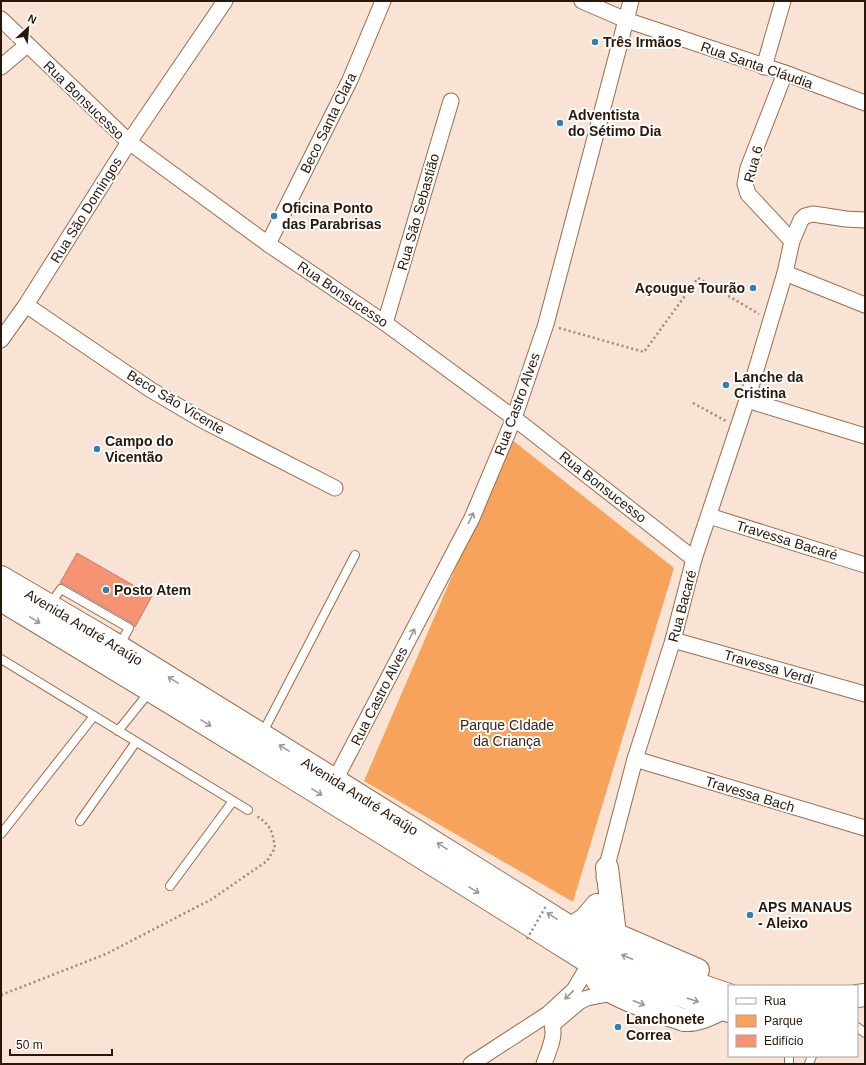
<svg xmlns="http://www.w3.org/2000/svg" width="866" height="1065" viewBox="0 0 866 1065" font-family="Arial,sans-serif">
  <rect width="100%" height="100%" fill="#f8e3d4"/>
  <!-- green -->
  <polygon fill="#f7a35c" points="511,439 674,568 573,902 364,781"/>
  <!-- building -->
  <polygon fill="#f69372" stroke="#bb8270" points="77,553 152,596 135,627 132,623 64,584 60,583"/>
  <g fill="none" stroke-linecap="round" stroke-linejoin="round">
    <!-- lane casing -->
    <g stroke="#996d49" stroke-width="10">
      <g id="lane">
        <polyline points="50,604 61,589 129,628 119,646"/>
        <polyline points="1,659 248,810"/>
        <polyline points="118,731 151,690"/>
        <polyline points="262,734 355,555"/>
        <polyline points="80,821 136,742"/>
        <polyline points="1,834 94,716"/>
        <polyline points="170,886 233,801"/>
        <polyline points="857,1027 865,1033"/>
        <polyline points="789,1064 789,1056"/>
        <polyline points="809,1064 812,1056"/>
      </g>
    </g>
    <!-- street casing -->
    <g stroke="#996d49" stroke-width="17">
      <g id="street">
        <polyline points="582,1 626,20 785,73 865,103"/>
        <polyline points="1,19 129,142 268,244 385,323 514,418 694,559"/>
        <polyline points="1,67 27,45"/>
        <polyline points="764,67 783,1"/>
        <polyline points="785,73 748,168 745,184 748,194 792,241"/>
        <polyline points="268,244 350,80 383,1"/>
        <polyline points="785,273 865,305"/>
        <polyline points="26,305 151,390 202,420 335,488"/>
        <polyline points="385,323 451,101"/>
        <polyline points="1,340 26,305 129,142 225,1"/>
        <polyline points="747,400 865,436"/>
        <polyline points="709,516 865,565"/>
        <polyline points="673,640 865,694"/>
        <polyline points="635,759 865,828"/>
        <polyline points="335,780 472,518 514,418 546,324 631,1"/>
        <polyline points="604,877 635,759 673,640 694,559 747,400 785,273 792,241 801,220 805,216 813,214 846,219 865,220"/>
        <polyline points="553,1024 579,1002 587,998 613,993"/>
        <polyline points="471,1064 548,1014 574,990 590,963 597,944 598,902"/>
        <path d="M544,1064C550,1046 558,1034 549,1015"/>
      </g>
    </g>
    <!-- secondary casing -->
    <g stroke="#996d49" stroke-width="24">
      <g id="secondary">
        <polyline points="1,577 110,641 335,780 597,944 665,973 729,995"/>
        <path d="M1,600C199,719 395,840 590,963L615,975L729,1011"/>
        <polyline points="607,868 615,934"/>
        <polyline points="571,928 585,919 597,905"/>
        <polyline points="597,944 615,934 698,970"/>
        <path d="M590,963C593,971 594,977 599,983C612,997 664,1013 684,1020C697,1021 709,1015 721,1009L723,1004"/>
        <polyline points="857,996 865,995"/>
      </g>
    </g>
    <!-- path -->
    <g stroke="#9c897a" stroke-width="2.5" stroke-dasharray="2 3" stroke-linecap="butt">
      <polyline points="559,328 644,352 698,278 759,314"/>
      <polyline points="693,403 726,421"/>
      <path d="M1,995L106,954L212,899L267,861L275,848C272,830 271,825 255,815"/>
    </g>
    <!-- lane -->
    <use href="#lane" stroke="#fff" stroke-width="8"/>
    <!-- street -->
    <use href="#street" stroke="#fff" stroke-width="15"/>
    <!-- secondary -->
    <use href="#secondary" stroke="#fff" stroke-width="22"/>
    <!-- path-bridge -->
    <polyline stroke="#9c897a" stroke-width="2.5" stroke-dasharray="2 3" stroke-linecap="butt" points="527,939 546,906"/>
  </g>
  <!-- one-way arrows -->
  <defs><path id="oneway-shaft" d="M-6 0H5M1.5-3L5.5 0L1.5 3" fill="none" stroke-width="1.6" stroke-linecap="round" stroke-linejoin="round"/></defs>
  <g stroke="#9f9790">
    <use href="#oneway-shaft" transform="translate(471 518) rotate(-64)"/>
    <use href="#oneway-shaft" transform="translate(35 620) rotate(31)"/>
    <use href="#oneway-shaft" transform="translate(412 634) rotate(-63)"/>
    <use href="#oneway-shaft" transform="translate(173 680) rotate(-148)"/>
    <use href="#oneway-shaft" transform="translate(206 723) rotate(32)"/>
    <use href="#oneway-shaft" transform="translate(284 748) rotate(-148)"/>
    <use href="#oneway-shaft" transform="translate(317 792) rotate(32)"/>
    <use href="#oneway-shaft" transform="translate(442 846) rotate(-148)"/>
    <use href="#oneway-shaft" transform="translate(474 890) rotate(32)"/>
    <use href="#oneway-shaft" transform="translate(552 916) rotate(-148)"/>
    <use href="#oneway-shaft" transform="translate(627 957) rotate(-157)"/>
    <use href="#oneway-shaft" transform="translate(569 995) rotate(136)"/>
    <use href="#oneway-shaft" transform="translate(693 1000) rotate(18)"/>
    <use href="#oneway-shaft" transform="translate(639 1003) rotate(21)"/>
  </g>
  <!-- markers -->
  <g fill="#2d80b0" stroke="#fff" stroke-width="1.5">
    <circle cx="595" cy="42" r="4"/>
    <circle cx="560" cy="123" r="4"/>
    <circle cx="274" cy="216" r="4"/>
    <circle cx="753" cy="288" r="4"/>
    <circle cx="726" cy="385" r="4"/>
    <circle cx="97" cy="449" r="4"/>
    <circle cx="106" cy="590" r="4"/>
    <circle cx="750" cy="915" r="4"/>
    <circle cx="618" cy="1027" r="4"/>
  </g>
  <g text-anchor="middle" dominant-baseline="central" stroke-width="4" stroke-linejoin="round" paint-order="stroke">
    <!-- poi labels -->
    <g font-size="14" font-weight="bold" fill="#291709" stroke="#fff" text-anchor="start">
      <text x="603" y="42">Três Irmãos</text>
      <text x="568" y="115">Adventista<tspan x="568" dy="16">do Sétimo Dia</tspan></text>
      <text x="282" y="208">Oficina Ponto<tspan x="282" dy="16">das Parabrisas</tspan></text>
      <text x="745" y="288" text-anchor="end">Açougue Tourão</text>
      <text x="734" y="377">Lanche da<tspan x="734" dy="16">Cristina</tspan></text>
      <text x="105" y="441">Campo do<tspan x="105" dy="16">Vicentão</tspan></text>
      <text x="114" y="590">Posto Atem</text>
      <text x="758" y="907">APS MANAUS<tspan x="758" dy="16">- Aleixo</tspan></text>
      <text x="626" y="1019">Lanchonete<tspan x="626" dy="16">Correa</tspan></text>
    </g>
    <!-- street labels -->
    <g font-size="14" fill="#291709" stroke="#fff">
      <text transform="translate(757 65) rotate(19)">Rua Santa Cláudia</text>
      <text transform="translate(84 100) rotate(44)">Rua Bonsucesso</text>
      <text transform="translate(328 123) rotate(-64)">Beco Santa Clara</text>
      <text transform="translate(753 164) rotate(-75)">Rua 6</text>
      <text transform="translate(86 210) rotate(-58)">Rua São Domingos</text>
      <text transform="translate(418 212) rotate(-74)">Rua São Sebastião</text>
      <text transform="translate(343 294) rotate(34)">Rua Bonsucesso</text>
      <text transform="translate(176 402) rotate(31)">Beco São Vicente</text>
      <text transform="translate(517 404) rotate(-70)">Rua Castro Alves</text>
      <text transform="translate(603 487) rotate(38)">Rua Bonsucesso</text>
      <text transform="translate(787 540) rotate(17)">Travessa Bacaré</text>
      <text transform="translate(682 606) rotate(-75)">Rua Bacaré</text>
      <text transform="translate(84 627) rotate(31)">Avenida André Araújo</text>
      <text transform="translate(769 667) rotate(16)">Travessa Verdi</text>
      <text transform="translate(379 696) rotate(-63)">Rua Castro Alves</text>
      <text transform="translate(750 794) rotate(17)">Travessa Bach</text>
      <text transform="translate(360 796) rotate(32)">Avenida André Araújo</text>
    </g>
    <!-- park labels -->
    <g font-size="14" fill="#372415" stroke="#fff">
      <text x="507" y="725">Parque CIdade<tspan x="507" dy="16">da Criança</tspan></text>
    </g>
  </g>
  <!-- border -->
  <rect width="866" height="1065" fill="none" stroke="#291709" stroke-width="4"/>
  <!-- legend -->
  <rect x="728" y="985" width="130" height="72" fill="#ffffff" stroke="#a9a29d"/>
  <rect x="736" y="998" width="20" height="6" fill="#ffffff" stroke="#a9a29d"/>
  <text x="764" y="1005" font-size="12" fill="#291709">Rua</text>
  <rect x="736" y="1015" width="20" height="12" fill="#f7a35c" stroke="#a9a29d"/>
  <text x="764" y="1025" font-size="12" fill="#291709">Parque</text>
  <rect x="736" y="1035" width="20" height="12" fill="#f69372" stroke="#a9a29d"/>
  <text x="764" y="1045" font-size="12" fill="#291709">Edifício</text>
  <!-- north arrow -->
  <g transform="translate(28 28) rotate(26)" stroke="#ffffff" stroke-width="3" paint-order="stroke">
  <path d="M0-3L7 15L0 10L-7 15Z" fill="#291709"/>
  <text y="-6" font-size="11" font-weight="bold" text-anchor="middle" fill="#291709">N</text>
  </g>
  <!-- scale -->
  <path d="M10 1049v6h102v-6" fill="none" stroke="#291709" stroke-width="2"/>
  <text x="16" y="1049" font-size="12" fill="#291709" stroke="#ffffff" stroke-width="3" paint-order="stroke">50 m</text>
</svg>
